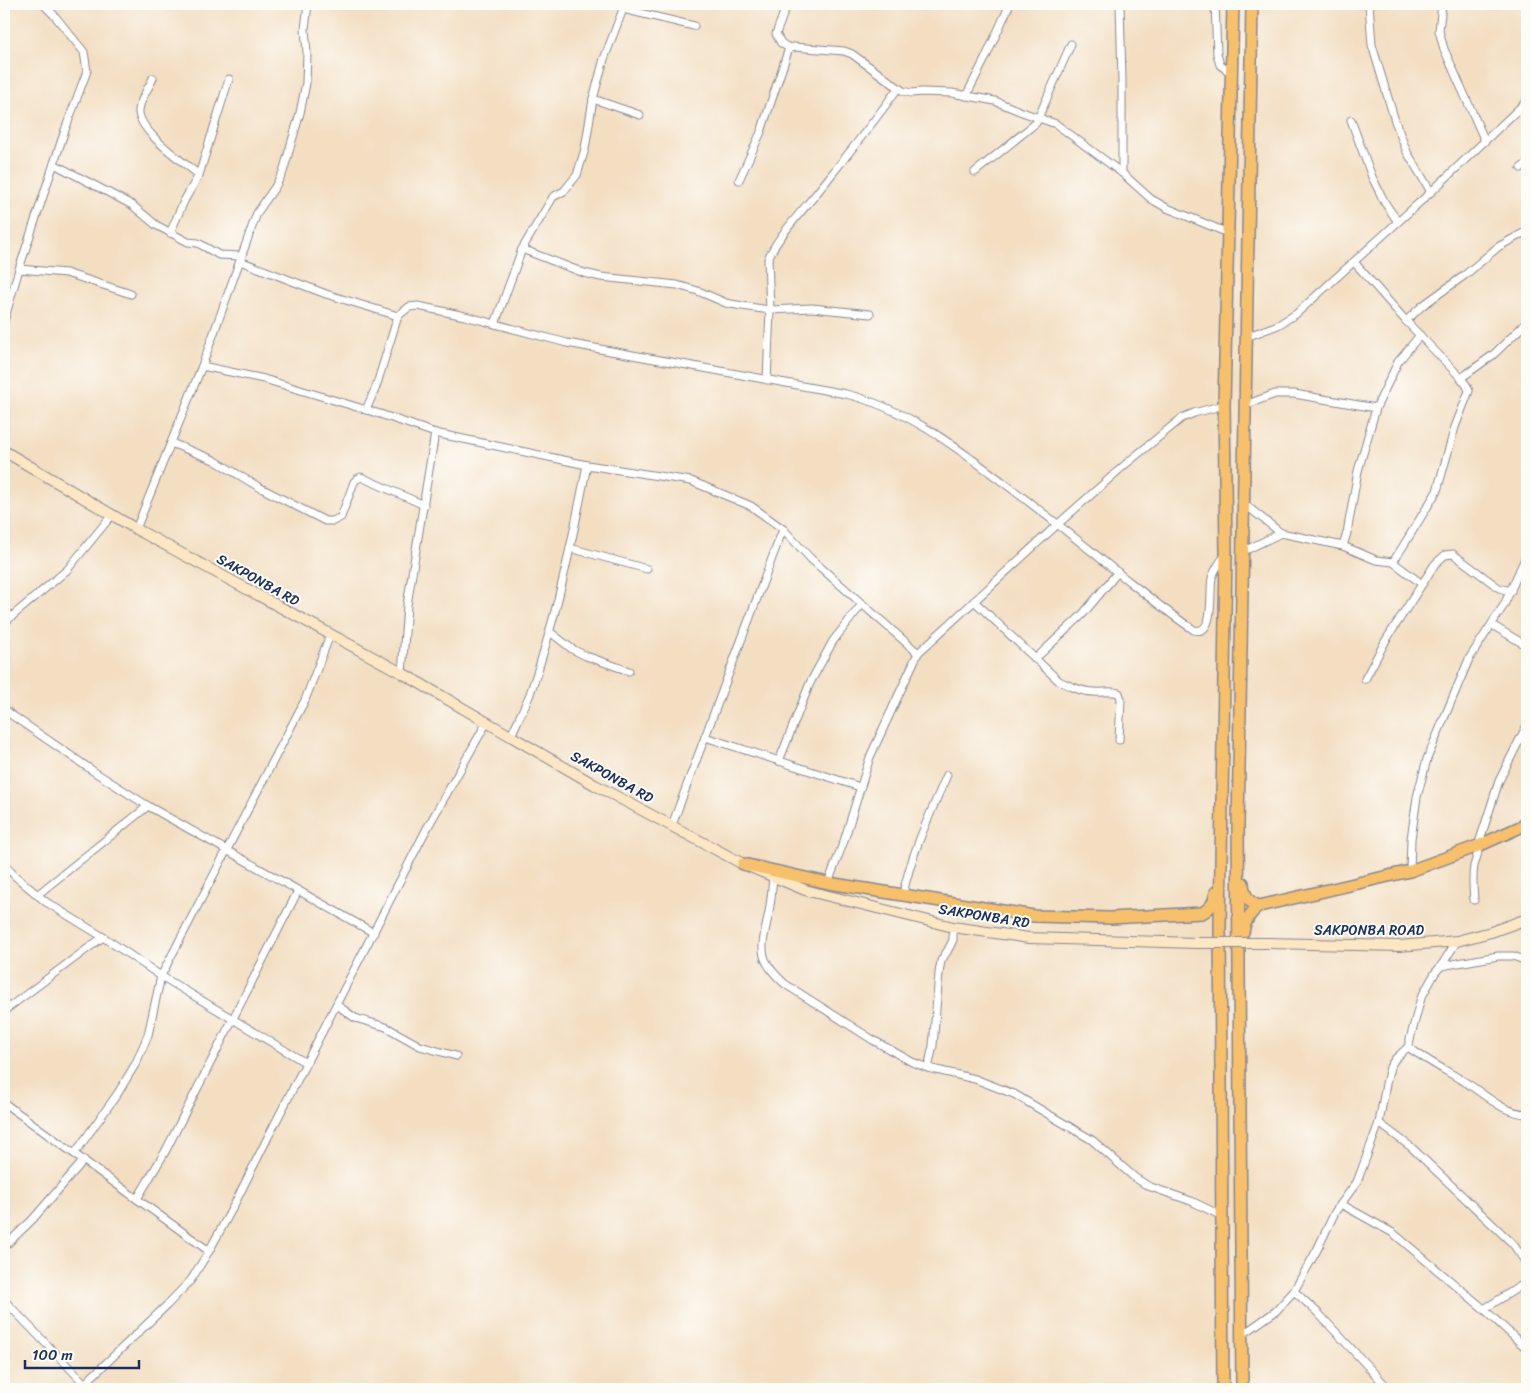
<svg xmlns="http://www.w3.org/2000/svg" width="1531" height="1393" viewBox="0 0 1531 1393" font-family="Sriracha,sans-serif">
  <rect width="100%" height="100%" fill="#fdfcf7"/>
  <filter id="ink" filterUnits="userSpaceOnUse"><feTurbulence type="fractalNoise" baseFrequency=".02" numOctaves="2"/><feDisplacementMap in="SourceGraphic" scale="10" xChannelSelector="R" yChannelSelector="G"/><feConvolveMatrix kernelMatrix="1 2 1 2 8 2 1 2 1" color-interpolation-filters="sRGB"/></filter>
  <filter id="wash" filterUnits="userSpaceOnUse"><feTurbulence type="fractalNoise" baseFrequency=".0096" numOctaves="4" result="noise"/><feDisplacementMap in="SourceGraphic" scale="20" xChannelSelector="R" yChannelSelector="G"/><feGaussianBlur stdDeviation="1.12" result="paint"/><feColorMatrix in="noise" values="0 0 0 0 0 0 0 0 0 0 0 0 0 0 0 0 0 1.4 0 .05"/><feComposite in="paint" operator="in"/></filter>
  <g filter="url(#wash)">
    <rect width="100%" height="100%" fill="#f3dec2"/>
  </g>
  <g filter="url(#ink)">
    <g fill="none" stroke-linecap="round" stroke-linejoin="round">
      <!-- minor casing -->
      <g stroke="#878690" stroke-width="9">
        <g id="minor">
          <polyline points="787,4 776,34 781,43 789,48"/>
          <polyline points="1120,4 1122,80 1122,173"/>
          <polyline points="1215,4 1217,54 1220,65 1231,73"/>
          <polyline points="1369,4 1372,45 1395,121 1407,152 1431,192"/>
          <polyline points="1442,4 1439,31 1444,49 1485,141"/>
          <polyline points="623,9 694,26"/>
          <path d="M153,78C149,88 140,99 139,110C137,131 184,162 199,175"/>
          <polyline points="966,96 985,59 1010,4"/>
          <polyline points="593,99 640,115"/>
          <polyline points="1351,120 1372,177 1385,203 1398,222"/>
          <polyline points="54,164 132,205 156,225 188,242 198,243 219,255 242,256"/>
          <polyline points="1521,168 1527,164"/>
          <polyline points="975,172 1036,123 1071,44"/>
          <polyline points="739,180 761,132 789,48 794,47 844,51 852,54 903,91 911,93 922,92 952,93 995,101 1022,112 1056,124 1122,173 1151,199 1167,208 1228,233"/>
          <polyline points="170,233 184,201 199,175 229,79"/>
          <polyline points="522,249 584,273 601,277 677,285 698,291 726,303 742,306 770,310 812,308 870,314"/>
          <polyline points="240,261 326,294 398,316"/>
          <polyline points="1354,262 1406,321"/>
          <polyline points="19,269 65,130 87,71 84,52 54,15 43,4"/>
          <polyline points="4,321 19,269 66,273 131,294"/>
          <polyline points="495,324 522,249 553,197 564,191 577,175 585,149 593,99 604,59 625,4"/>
          <polyline points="1246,337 1278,325 1296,314 1431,192 1527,101"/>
          <polyline points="202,366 257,213 275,187 283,172 300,113 306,83 307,53 305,29 308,4"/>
          <polyline points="1461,378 1493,355 1527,322"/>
          <path d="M767,380L770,310L768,259C776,239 801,212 816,194C844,159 872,125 898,88"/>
          <polyline points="1245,405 1275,394 1294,394 1376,408"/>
          <path d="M366,410L376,387L398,316L409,307L418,306L465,316L567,343L846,394C907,409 955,446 1004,483C1041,511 1077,539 1112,568C1139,589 1165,611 1194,630C1216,636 1209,590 1212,578C1215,568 1220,562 1226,554"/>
          <polyline points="171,443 214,460 257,486 325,521 333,521 341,517 354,482 357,479 361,477 424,505"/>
          <polyline points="1243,503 1281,533 1343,546 1376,560 1393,562 1402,548 1437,491 1455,427 1469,391 1467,386 1461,378 1406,321 1422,306 1465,275 1498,247 1527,231"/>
          <polyline points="136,529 202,366 264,379 380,414 435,433 587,465 691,481 751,506 783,529 811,559 918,653"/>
          <polyline points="1343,546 1347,533 1358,471 1376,408 1398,362 1420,335"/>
          <polyline points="570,548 647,569"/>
          <polyline points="1242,552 1281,533"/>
          <polyline points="1393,562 1422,584"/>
          <path d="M974,601L1059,681C1070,686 1082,692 1094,692C1103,693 1110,690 1119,693L1121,699L1119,740"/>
          <polyline points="4,623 67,570 112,515"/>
          <polyline points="1492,625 1527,646"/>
          <polyline points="550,632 572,649 586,656 629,671"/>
          <polyline points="1035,659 1082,615 1118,572"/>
          <polyline points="402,673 407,605 435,433"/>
          <polyline points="1365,679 1386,640 1435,564 1445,555 1453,554 1499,588 1511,591"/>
          <polyline points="4,708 10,714 96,773 148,806 374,933"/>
          <path d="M511,736C517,722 524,708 530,694C556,620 572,542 587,465"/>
          <polyline points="705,737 860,787"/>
          <polyline points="779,761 810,683 833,641 862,604"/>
          <polyline points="672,825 783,529"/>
          <polyline points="4,864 15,876 46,902 103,937 161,976 306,1063"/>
          <polyline points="1410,871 1411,839 1417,797 1427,759 1469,659 1504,605 1527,554"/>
          <path d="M773,877C772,888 771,901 769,912C762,948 755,957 785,984L873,1040L912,1062L928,1068L975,1079L1014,1094L1092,1140L1134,1177L1148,1186L1191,1201L1222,1216"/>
          <polyline points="828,883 844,841 870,757 918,653 1058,524 1127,463 1182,418 1194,413 1224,405"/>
          <path d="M903,894C912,852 930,814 947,775"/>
          <polyline points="37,895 148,806"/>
          <path d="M1474,900C1473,889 1472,877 1474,866C1476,858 1479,854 1478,846L1499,781L1527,725"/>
          <polyline points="1441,966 1498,956 1513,956 1527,961"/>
          <polyline points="337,1005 355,1018 386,1027 420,1046 456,1056"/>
          <polyline points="4,1011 103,937"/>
          <path d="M1408,1047C1426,1060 1445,1070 1465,1082C1485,1094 1502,1113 1527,1114"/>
          <polyline points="928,1068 933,1046 939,973 941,961 948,950 953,940 953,927"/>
          <polyline points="4,1103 209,1251"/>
          <polyline points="1379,1123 1411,1147 1513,1244 1527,1264"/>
          <polyline points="75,1153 118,1093 136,1063 148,1035 161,976 305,700 330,635"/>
          <polyline points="137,1199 165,1152 298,891"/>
          <polyline points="1341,1204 1393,1233 1484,1309 1527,1282"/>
          <polyline points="4,1247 33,1219 84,1160"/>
          <polyline points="1294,1291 1318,1313 1389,1389"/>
          <polyline points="4,1300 85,1384"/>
          <polyline points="1484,1309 1527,1349"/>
          <polyline points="1242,1335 1276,1311 1294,1291 1317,1250 1335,1212 1357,1182 1379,1123 1386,1084 1390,1067 1395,1059 1408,1047 1421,998 1435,973 1441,966 1457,941"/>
          <polyline points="79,1389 167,1305 191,1280 209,1251 233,1207 267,1139 425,832 487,722"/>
        </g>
      </g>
      <!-- secondary casing -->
      <g stroke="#878690" stroke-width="12">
        <g id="secondary">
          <polyline points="4,451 136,529 402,673 595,785 743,864 805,890 953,927 1029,938 1197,943"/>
          <polyline points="1267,943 1399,946 1457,941 1491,932 1527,919"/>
        </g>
      </g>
      <!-- trunk casing -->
      <g stroke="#878690" stroke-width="14">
        <g id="trunk">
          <path d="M743,864L828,883L1034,916L1110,918L1202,913C1211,908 1214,903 1216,892"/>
          <path d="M1243,883C1244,894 1247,902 1259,906"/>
          <path d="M1243,932C1245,920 1250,913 1259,906L1410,871L1478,846L1527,824"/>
          <polyline points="1223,1389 1220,925 1226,553 1224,405 1233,4"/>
          <polyline points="1242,1389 1238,826 1252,4"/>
        </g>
      </g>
      <!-- minor -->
      <use href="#minor" stroke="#fff" stroke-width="7"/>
      <!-- secondary -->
      <use href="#secondary" stroke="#fce6c4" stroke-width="10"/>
      <!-- trunk -->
      <use href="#trunk" stroke="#f7c06c" stroke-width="11"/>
      <!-- secondary-bridge casing -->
      <g stroke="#878690" stroke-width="12" stroke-linecap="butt">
        <polyline id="secondary-bridge" points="1197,943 1267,943"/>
      </g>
      <!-- secondary-bridge -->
      <use href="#secondary-bridge" stroke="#fce6c4" stroke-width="10"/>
    </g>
  </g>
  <g text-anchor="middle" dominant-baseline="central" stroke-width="4" stroke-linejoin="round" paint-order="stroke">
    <!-- street labels -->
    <g font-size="14" fill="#1b2f5e" stroke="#fdfcf7">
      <text transform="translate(258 580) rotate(29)">SAKPONBA RD</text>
      <text transform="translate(612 777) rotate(29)">SAKPONBA RD</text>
      <text transform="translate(984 916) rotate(9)">SAKPONBA RD</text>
      <text x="1369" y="930">SAKPONBA ROAD</text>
    </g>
  </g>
  <!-- margin -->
  <rect width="1531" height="1393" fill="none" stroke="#fdfcf7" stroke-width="20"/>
  <!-- scale -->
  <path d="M25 1360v8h114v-8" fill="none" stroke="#1b2f5e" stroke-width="2.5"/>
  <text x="32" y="1360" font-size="15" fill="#1b2f5e" stroke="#fdfcf7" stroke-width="4" paint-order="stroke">100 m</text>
</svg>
